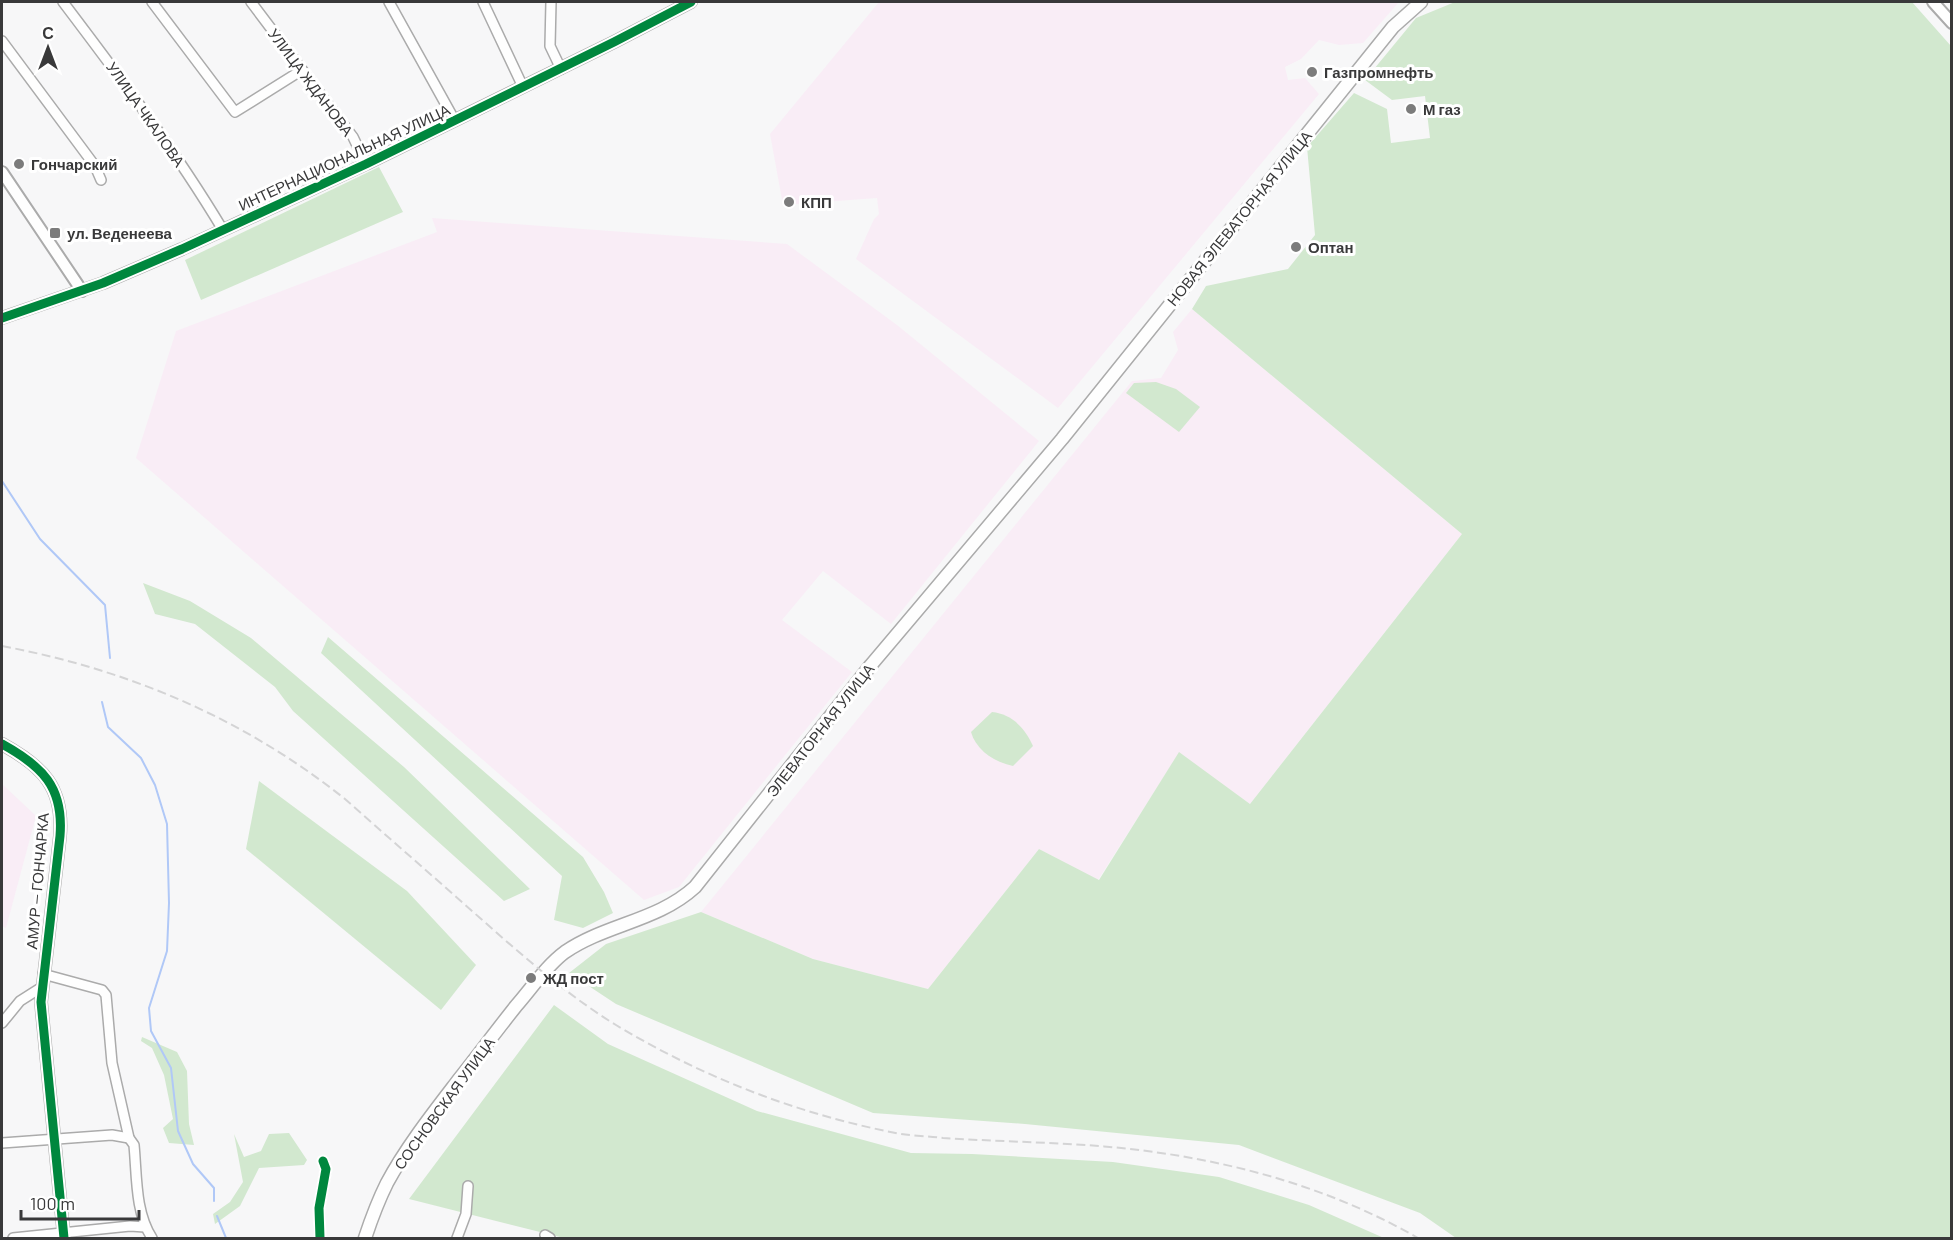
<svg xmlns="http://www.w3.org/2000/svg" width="1953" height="1240" viewBox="0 0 1953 1240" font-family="Barlow,sans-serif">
  <rect width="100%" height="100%" fill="#f7f7f8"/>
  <!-- industrial -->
  <g fill="#f9edf6">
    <polygon points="879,2 1399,2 1363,43 1339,45 1319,40 1301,59 1285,67 1288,80 1305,78 1319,94 1058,408 856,259 874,219 879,214 877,198 783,205 770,134"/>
    <polygon points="432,218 787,244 897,325 1039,441 891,624 823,571 782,620 852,672 679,887 644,900 136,458 176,331 437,232"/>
    <polygon points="1192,309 1462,534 1250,804 1179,753 1098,880 1039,849 928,989 813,959 701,912 1132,381 1161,378 1178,350 1173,332"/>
    <polygon points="2,784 36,816 6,928 2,926"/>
  </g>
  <!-- green -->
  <g fill="#d2e8cf">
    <polygon points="1455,2 1912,2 1951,46 1951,1238 1456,1238 1420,1213 1239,1145 1025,1124 873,1113 616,1004 569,973 606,944 701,912 813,959 928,989 1039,849 1099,880 1179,752 1250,804 1462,534 1192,309 1206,286 1288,269 1315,235 1307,147 1354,93 1387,109 1391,143 1430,138 1425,96 1392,100 1365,80 1416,18"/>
    <polygon points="379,167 403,212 201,300 185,260"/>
    <polygon points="1156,382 1176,389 1200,407 1179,432 1126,393 1134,383"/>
    <polygon points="143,583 190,601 251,638 404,767 530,889 504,901 293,711 275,687 195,624 155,614"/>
    <polygon points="328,637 583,857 604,892 613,913 583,928 554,920 562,876 321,653"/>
    <path d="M992,712C1012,714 1025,728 1033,746L1013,766C994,762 976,750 971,732Z"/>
    <polygon points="259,781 407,891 476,965 441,1010 246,849"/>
    <polygon points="554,1005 608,1044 757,1111 911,1153 972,1154 1113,1162 1219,1177 1309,1205 1384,1238 564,1238 409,1199"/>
    <polygon points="142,1037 177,1052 187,1071 189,1124 194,1145 169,1143 163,1128 173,1119 164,1075 152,1048 141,1041"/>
    <polygon points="289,1133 307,1160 304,1165 259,1168 240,1206 215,1224 213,1214 230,1202 243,1182 234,1134 244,1157 261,1151 269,1134"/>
  </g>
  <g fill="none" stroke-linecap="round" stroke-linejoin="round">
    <!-- stream -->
    <g stroke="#b0c8f7" stroke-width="2">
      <polyline points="2,481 40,539 105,605 110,658"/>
      <polyline points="102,702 108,727 141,758 155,785 167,824 169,903 167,951 149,1008 151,1031 171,1068 178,1131 193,1164 214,1188 214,1201"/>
      <polyline points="217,1216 226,1238"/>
    </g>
    <!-- minor casing -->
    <g stroke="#ababab" stroke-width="12">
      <g id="minor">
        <path d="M63,2C119,76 175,150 223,230"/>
        <polyline points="152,2 235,112 302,70"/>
        <polyline points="251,2 353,137 366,164"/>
        <polyline points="389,2 455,121"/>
        <polyline points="483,2 523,87"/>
        <polyline points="551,2 550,46 561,69"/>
        <polyline points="2,41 95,166 101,180"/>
        <path d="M43,974L102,990L106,995L112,1063L129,1138L134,1145C137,1176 135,1212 152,1238"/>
        <polyline points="2,1023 20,1001 42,987"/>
        <polyline points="2,1143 112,1135 129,1138"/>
        <polyline points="545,1235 550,1238"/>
        <polyline points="13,1238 130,1226 145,1227"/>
        <polyline points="320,1238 319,1208 326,1169 323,1161"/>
        <polyline points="457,1238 466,1214 468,1186"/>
      </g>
    </g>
    <!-- tertiary casing -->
    <g stroke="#ababab" stroke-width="14">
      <g id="tertiary">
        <polyline points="1933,2 1952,23"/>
        <polyline points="2,172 82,291"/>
        <polyline points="2,318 103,283 182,249 366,164 614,42 691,2"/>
        <path d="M2,744C42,766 64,787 60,836L41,1002L64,1238"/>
      </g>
    </g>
    <!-- secondary casing -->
    <g stroke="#ababab" stroke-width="15">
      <path id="secondary" d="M365,1238C371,1220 378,1201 387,1183C407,1146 434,1112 460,1078C479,1054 497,1030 516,1006C532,988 546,966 565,952C606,924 658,921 695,887L871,665L1062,439L1393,27L1421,2"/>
    </g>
    <!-- minor -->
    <use href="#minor" stroke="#fefefe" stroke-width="9"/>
    <!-- tertiary -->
    <use href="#tertiary" stroke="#fefefe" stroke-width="10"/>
    <!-- secondary -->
    <use href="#secondary" stroke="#fefefe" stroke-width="12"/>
    <!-- rail -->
    <path stroke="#d4d4d5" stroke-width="2" stroke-dasharray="9 4.5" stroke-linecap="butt" d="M2,646C129,670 243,718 345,799C390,839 435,878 480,918C523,956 567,995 616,1025C704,1078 800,1115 901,1134C914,1136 929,1136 943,1138C990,1141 1038,1142 1086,1145C1202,1153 1317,1180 1418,1238"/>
    <!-- cycleway casing -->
    <g stroke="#fff" stroke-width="13">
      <g id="cycleway">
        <polyline points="2,318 103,283 182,249 366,164 614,42 691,2"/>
        <path d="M2,744C42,766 64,787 60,836L41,1002L64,1238"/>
        <polyline points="320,1238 319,1208 326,1169 323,1161"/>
      </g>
    </g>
    <!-- cycleway -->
    <use href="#cycleway" stroke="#00873e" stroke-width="9"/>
  </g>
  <!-- markers -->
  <g fill="#7c7c7c" stroke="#fff" stroke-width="2">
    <circle cx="1312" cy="72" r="6"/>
    <circle cx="1411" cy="109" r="6"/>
    <circle cx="19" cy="164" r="6"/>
    <circle cx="789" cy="202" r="6"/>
    <rect x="49" y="227" width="12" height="12" rx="3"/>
    <circle cx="1296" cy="247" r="6"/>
    <circle cx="531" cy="978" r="6"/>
  </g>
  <g text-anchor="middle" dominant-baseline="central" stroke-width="6" stroke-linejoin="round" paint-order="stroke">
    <!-- poi labels -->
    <g font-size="15" font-weight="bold" fill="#39393a" stroke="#fff" text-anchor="start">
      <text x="1324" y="72">Газпромнефть</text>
      <text x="1423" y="109">М газ</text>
      <text x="31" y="164">Гончарский</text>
      <text x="801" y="202">КПП</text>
      <text x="67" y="233">ул. Веденеева</text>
      <text x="1308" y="247">Оптан</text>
      <text x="543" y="978">ЖД пост</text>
    </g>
    <!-- street labels -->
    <g font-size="15" fill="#39393a" stroke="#fff">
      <text transform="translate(311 82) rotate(53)">УЛИЦА ЖДАНОВА</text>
      <text transform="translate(146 114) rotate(55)">УЛИЦА ЧКАЛОВА</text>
      <text transform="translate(344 157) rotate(-25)">ИНТЕРНАЦИОНАЛЬНАЯ УЛИЦА</text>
      <text transform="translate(1239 218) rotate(-51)">НОВАЯ ЭЛЕВАТОРНАЯ УЛИЦА</text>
      <text transform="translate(820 730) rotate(-52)">ЭЛЕВАТОРНАЯ УЛИЦА</text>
      <text transform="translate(37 881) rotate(-85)">АМУР — ГОНЧАРКА</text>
      <text transform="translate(444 1103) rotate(-54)">СОСНОВСКАЯ УЛИЦА</text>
    </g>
  </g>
  <!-- border -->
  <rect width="1953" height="1240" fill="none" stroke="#39393a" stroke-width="6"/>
  <!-- north arrow -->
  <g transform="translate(48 48)" stroke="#ffffff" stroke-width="4.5" paint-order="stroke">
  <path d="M0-4.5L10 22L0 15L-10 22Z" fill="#39393a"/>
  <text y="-9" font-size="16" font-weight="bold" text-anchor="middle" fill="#39393a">С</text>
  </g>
  <!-- scale -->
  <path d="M21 1210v9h118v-9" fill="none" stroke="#39393a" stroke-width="3"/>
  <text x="30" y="1210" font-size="18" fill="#39393a" stroke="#ffffff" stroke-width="4.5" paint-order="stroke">100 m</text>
</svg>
